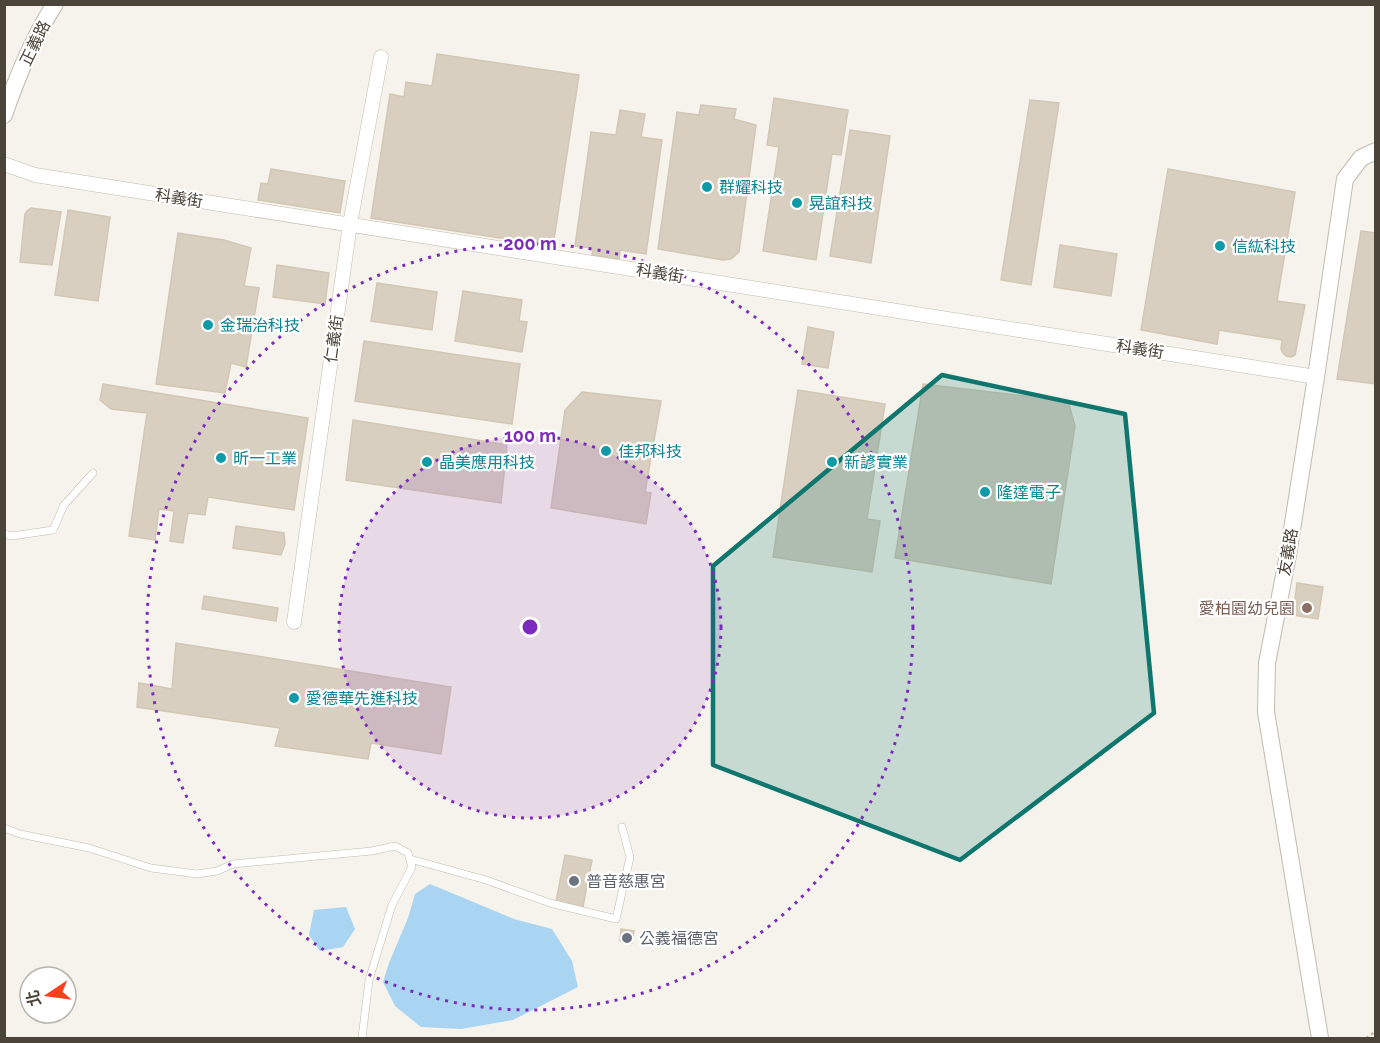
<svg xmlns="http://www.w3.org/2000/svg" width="1380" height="1043" viewBox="0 0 1380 1043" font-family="Raleway,'Noto Sans TC',sans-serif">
  <rect width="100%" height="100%" fill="#f6f3ec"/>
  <!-- water -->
  <g fill="#a9d4f2">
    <polygon points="430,884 514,919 552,929 572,961 578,987 513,1020 461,1029 421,1027 395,1006 383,982 389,963 408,918 415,894"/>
    <polygon points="346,907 355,929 343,947 320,951 309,935 314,910"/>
  </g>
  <!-- building -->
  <g fill="#d8cfc1" stroke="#d3c7b4" stroke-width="1.5">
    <polygon points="437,54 579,75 553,246 371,218 390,94 404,97 406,82 432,86"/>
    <polygon points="774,98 848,110 841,155 832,154 816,260 763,251 779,147 767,145"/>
    <polygon points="1030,100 1059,103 1031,285 1001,280"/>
    <polygon points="701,105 736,109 734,119 756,125 739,252 731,259 723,260 658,249 677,112 699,115"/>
    <polygon points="620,110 645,114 641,137 662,140 646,254 620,250 619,259 592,255 593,248 575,246 591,132 616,135"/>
    <polygon points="850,130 890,136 871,263 830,256"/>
    <polygon points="271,169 345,181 340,213 258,200 261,183 268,184"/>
    <polygon points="1168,169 1295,192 1277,301 1305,305 1295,355 1291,357 1286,356 1283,353 1281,349 1282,340 1219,330 1217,344 1141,330"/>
    <polygon points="31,208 61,212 52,265 20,262 25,214 27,211"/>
    <polygon points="68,210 110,217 98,301 55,295"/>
    <polygon points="1361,231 1376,233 1376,384 1337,379"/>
    <polygon points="178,233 224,240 251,248 244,286 259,288 246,367 231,363 225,393 156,384"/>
    <polygon points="1060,245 1117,254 1111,296 1054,287"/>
    <polygon points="277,265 329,273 325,304 273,297"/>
    <polygon points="377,283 437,292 432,330 371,321"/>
    <polygon points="463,291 522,300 519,321 527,322 522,352 455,341"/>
    <polygon points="808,327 834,332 828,368 802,364"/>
    <polygon points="364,341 520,364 512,424 355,401"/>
    <polygon points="103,384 308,418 294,510 208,497 205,515 188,513 183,543 170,541 174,511 159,509 155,540 129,536 147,413 111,409 100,400"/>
    <polygon points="923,384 1068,401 1075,426 1051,584 895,558"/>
    <polygon points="798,390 885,404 867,519 880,521 872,572 773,557"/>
    <polygon points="582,392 661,401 645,492 651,493 646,524 551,508 565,410"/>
    <polygon points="353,420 507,445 501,503 346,480"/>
    <polygon points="236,526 284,533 285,544 281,555 233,548"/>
    <polygon points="1297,583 1323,587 1318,619 1293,615"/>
    <polygon points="204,596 278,608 276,621 202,609"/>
    <polygon points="176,643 451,687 441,754 371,743 368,759 275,746 280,728 137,707 139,683 172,689"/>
    <polygon points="565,855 592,860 583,907 556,902"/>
    <polygon points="621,929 634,931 632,943 620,941"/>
  </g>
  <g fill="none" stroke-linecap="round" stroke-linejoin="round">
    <!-- service casing -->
    <g stroke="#c2bbae" stroke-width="8">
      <g id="service">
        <polyline points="4,534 12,536 53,530 64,505 93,473"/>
        <polyline points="4,828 20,834 89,848 151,868 197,874 217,871 233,864 372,851 395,846 408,853 412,867 392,905 369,980 362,1038"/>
        <polyline points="410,859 486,880 550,903 616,919 630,857 622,827"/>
      </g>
    </g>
    <!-- minor casing -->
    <g stroke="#c2bbae" stroke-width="15">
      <g id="minor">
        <polyline points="4,164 35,175 1316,377"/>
        <polyline points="294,622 350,224 381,57"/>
      </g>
    </g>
    <!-- tertiary casing -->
    <g stroke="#c2bbae" stroke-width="18">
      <g id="tertiary">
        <path d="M4,115C17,77 33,38 55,4"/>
        <polyline points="1320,1038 1266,712 1267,663 1288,555 1316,377 1345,179 1361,158 1376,151"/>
      </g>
    </g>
    <!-- path -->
    <polyline stroke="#c4b79f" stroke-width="2" stroke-dasharray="3 3" stroke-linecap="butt" points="1366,1038 1376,1031"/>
    <!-- service -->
    <use href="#service" stroke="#fff" stroke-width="7"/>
    <!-- minor -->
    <use href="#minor" stroke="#fff" stroke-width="14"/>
    <!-- tertiary -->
    <use href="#tertiary" stroke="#fff" stroke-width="16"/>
  </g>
  <!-- marked area -->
  <path fill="#0f766e" fill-opacity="0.2" stroke="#0f766e" stroke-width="4.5" stroke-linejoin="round" d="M942,375L1125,414L1154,713L960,860L713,765V566Z"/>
  <!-- distance rings -->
  <circle cx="530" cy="627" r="191" fill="#7b2cbf" fill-opacity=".12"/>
  <g fill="none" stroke="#7b2cbf" stroke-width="3" stroke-dasharray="3 6">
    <circle cx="530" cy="627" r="191"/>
    <circle cx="530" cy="627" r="383"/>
  </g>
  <!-- markers -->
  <g fill="#0f9aa8" stroke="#fff" stroke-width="2">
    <circle cx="707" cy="187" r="6"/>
    <circle cx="797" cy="203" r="6"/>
    <circle cx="1220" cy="246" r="6"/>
    <circle cx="208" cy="325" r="6"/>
    <circle cx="606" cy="451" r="6"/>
    <circle cx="221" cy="458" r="6"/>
    <circle cx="427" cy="462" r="6"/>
    <circle cx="832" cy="462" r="6"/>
    <circle cx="985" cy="492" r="6"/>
    <circle cx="294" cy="698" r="6"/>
  </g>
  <circle fill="#8d6e63" stroke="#fff" stroke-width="2" cx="1307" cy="608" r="6"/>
  <g fill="#6b7280" stroke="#fff" stroke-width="2">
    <circle cx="574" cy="881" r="6"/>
    <circle cx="627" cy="938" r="6"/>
  </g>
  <g text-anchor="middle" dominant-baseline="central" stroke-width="4.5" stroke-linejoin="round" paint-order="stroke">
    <!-- street labels -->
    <g font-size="16" fill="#4b4439" stroke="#fff">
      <text transform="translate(35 43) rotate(-64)">正義路</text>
      <text transform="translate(179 198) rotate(9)">科義街</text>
      <text transform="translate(660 273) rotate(9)">科義街</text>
      <text transform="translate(334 339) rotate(-82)">仁義街</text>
      <text transform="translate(1140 349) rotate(9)">科義街</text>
      <text transform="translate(1288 552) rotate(-80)">友義路</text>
    </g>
    <!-- culture labels -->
    <g font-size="16" fill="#0d838f" stroke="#fff" text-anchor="start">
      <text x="719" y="187">群耀科技</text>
      <text x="809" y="203">晃誼科技</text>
      <text x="1232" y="246">信紘科技</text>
      <text x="220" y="325">金瑞治科技</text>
      <text x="618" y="451">佳邦科技</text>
      <text x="233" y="458">昕一工業</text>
      <text x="439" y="462">晶美應用科技</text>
      <text x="844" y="462">新諺實業</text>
      <text x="997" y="492">隆達電子</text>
      <text x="306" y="698">愛德華先進科技</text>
    </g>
    <!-- education labels -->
    <g font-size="16" fill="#785e54" stroke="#fff" text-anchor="end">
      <text x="1295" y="608">愛柏園幼兒園</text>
    </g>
    <!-- worship labels -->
    <g font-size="16" fill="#5b616d" stroke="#fff" text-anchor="start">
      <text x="586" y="881">普音慈惠宮</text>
      <text x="639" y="938">公義福德宮</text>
    </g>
  </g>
  <circle cx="530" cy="627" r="9" fill="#7b2cbf" stroke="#fff" stroke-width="3"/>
  <g font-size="18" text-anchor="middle" font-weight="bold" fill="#7b2cbf" stroke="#fff" stroke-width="4.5" stroke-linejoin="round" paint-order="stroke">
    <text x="530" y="250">200 m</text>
    <text x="530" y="442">100 m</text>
  </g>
  <!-- border -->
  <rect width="1380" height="1043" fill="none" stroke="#4b4439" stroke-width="12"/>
  <!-- north arrow -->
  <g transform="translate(48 995) rotate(257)"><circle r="28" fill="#ffffff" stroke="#b7b4b0" stroke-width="1.5"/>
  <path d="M0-4.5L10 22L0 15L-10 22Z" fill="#fc3f1d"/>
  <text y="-9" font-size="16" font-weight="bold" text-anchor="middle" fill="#4b4439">北</text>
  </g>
</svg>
